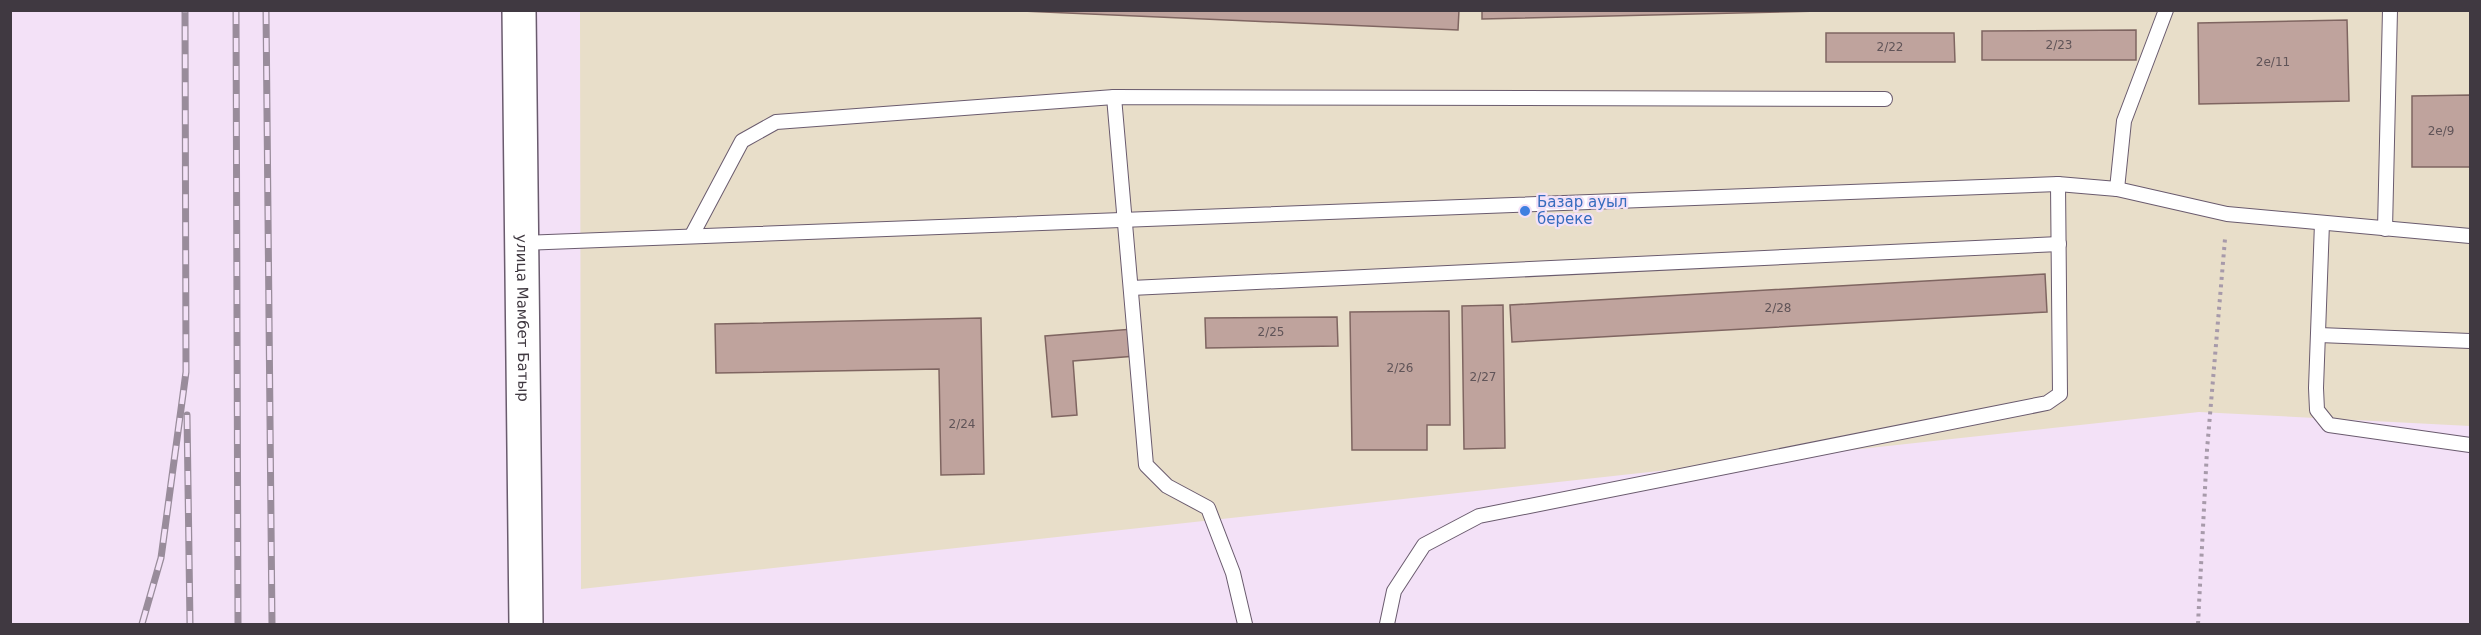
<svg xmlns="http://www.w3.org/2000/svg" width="2481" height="635" viewBox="0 0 2481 635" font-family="'DejaVu Sans',sans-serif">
  <rect width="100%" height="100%" fill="#f3e1f7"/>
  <!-- commercial -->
  <polygon fill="#e8dec9" points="580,11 2470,11 2470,426 2199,412 581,589"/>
  <!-- building -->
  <g fill="#bfa39d" stroke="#7f6561" stroke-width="1.5">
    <polygon points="996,10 1459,10 1458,30"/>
    <polygon points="1482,10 1863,10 1482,19"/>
    <polygon points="2347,20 2349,101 2199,104 2198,23"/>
    <polygon points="2136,30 2136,60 1982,60 1982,31"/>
    <polygon points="1826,33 1954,33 1955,62 1826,62"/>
    <polygon points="2470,95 2470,167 2412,167 2412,96"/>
    <polygon points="2045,274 2047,312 1512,342 1510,305"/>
    <polygon points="1503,305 1505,448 1464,449 1462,306"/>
    <polygon points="1449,311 1450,425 1427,425 1427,450 1352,450 1350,312"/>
    <polygon points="1337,317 1338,346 1206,348 1205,318"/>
    <polygon points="981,318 984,474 941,475 939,369 716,373 715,324"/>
    <polygon points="1133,329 1136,356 1073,361 1077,415 1052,417 1045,336"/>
  </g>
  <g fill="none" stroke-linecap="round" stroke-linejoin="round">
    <!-- service casing -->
    <g stroke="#6a5b6e" stroke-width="16">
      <g id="service">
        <polyline points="1114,97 1146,465 1167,486 1208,508 1233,573 1245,624"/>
        <polyline points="2117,189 2227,214 2470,236"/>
        <polyline points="2322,223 2316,388 2317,410 2329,425 2470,445"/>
        <polyline points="2385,229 2390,10"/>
        <polyline points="692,235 742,141 776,122 1114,97 1885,99"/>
        <polyline points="522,243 2058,184 2117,189 2124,121 2166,10"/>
        <polyline points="1131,288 2059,244"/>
        <polyline points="2319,335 2470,341"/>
        <polyline points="1387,624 1394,591 1424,545 1479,516 2047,403 2060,394 2058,184"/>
      </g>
    </g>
    <!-- secondary casing -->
    <g stroke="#6a5b6e" stroke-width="36">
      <g id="secondary">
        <path id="s1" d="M519,10L526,624"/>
      </g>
    </g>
    <!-- path -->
    <polyline stroke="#a79aaa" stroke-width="4" stroke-dasharray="3 4.5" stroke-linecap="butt" points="2198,624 2207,450 2225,239"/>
    <!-- service -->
    <use href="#service" stroke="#fff" stroke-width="14"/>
    <!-- secondary -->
    <use href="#secondary" stroke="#fff" stroke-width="33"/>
    <!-- rail casing -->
    <g stroke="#998c9b" stroke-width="7">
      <g id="rail">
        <polyline points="236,10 238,624"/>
        <polyline points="266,10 272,624"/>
        <polyline points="187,415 190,624"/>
        <polyline points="142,624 161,558 186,372 185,10"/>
      </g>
    </g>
    <!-- rail -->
    <use href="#rail" stroke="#f3e1f7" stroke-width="4.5" stroke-dasharray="14" stroke-linecap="butt"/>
  </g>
  <!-- markers -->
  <circle fill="#3f7fe0" stroke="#f3e1f7" stroke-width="2" cx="1525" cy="211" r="6"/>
  <g text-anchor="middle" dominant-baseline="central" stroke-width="4.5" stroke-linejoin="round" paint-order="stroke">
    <!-- number labels -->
    <g font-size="12" fill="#605458">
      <text x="2059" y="45">2/23</text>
      <text x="1890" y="47">2/22</text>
      <text x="2273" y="62">2е/11</text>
      <text x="2441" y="131">2е/9</text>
      <text x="1778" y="308">2/28</text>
      <text x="1271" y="332">2/25</text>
      <text x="1400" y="368">2/26</text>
      <text x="1483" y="377">2/27</text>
      <text x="962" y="424">2/24</text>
    </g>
    <!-- shop labels -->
    <g font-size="15" fill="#366cbe" stroke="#f3e1f7" text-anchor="start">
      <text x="1537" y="202">Базар ауыл<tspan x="1537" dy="17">береке</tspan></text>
    </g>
    <!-- street labels -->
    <g font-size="15" fill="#403941" stroke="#f3e1f7">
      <text stroke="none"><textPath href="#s1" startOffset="308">улица Мамбет Батыр</textPath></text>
    </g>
  </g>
  <!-- border -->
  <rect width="2481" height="635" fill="none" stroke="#403941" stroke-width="24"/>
</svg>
